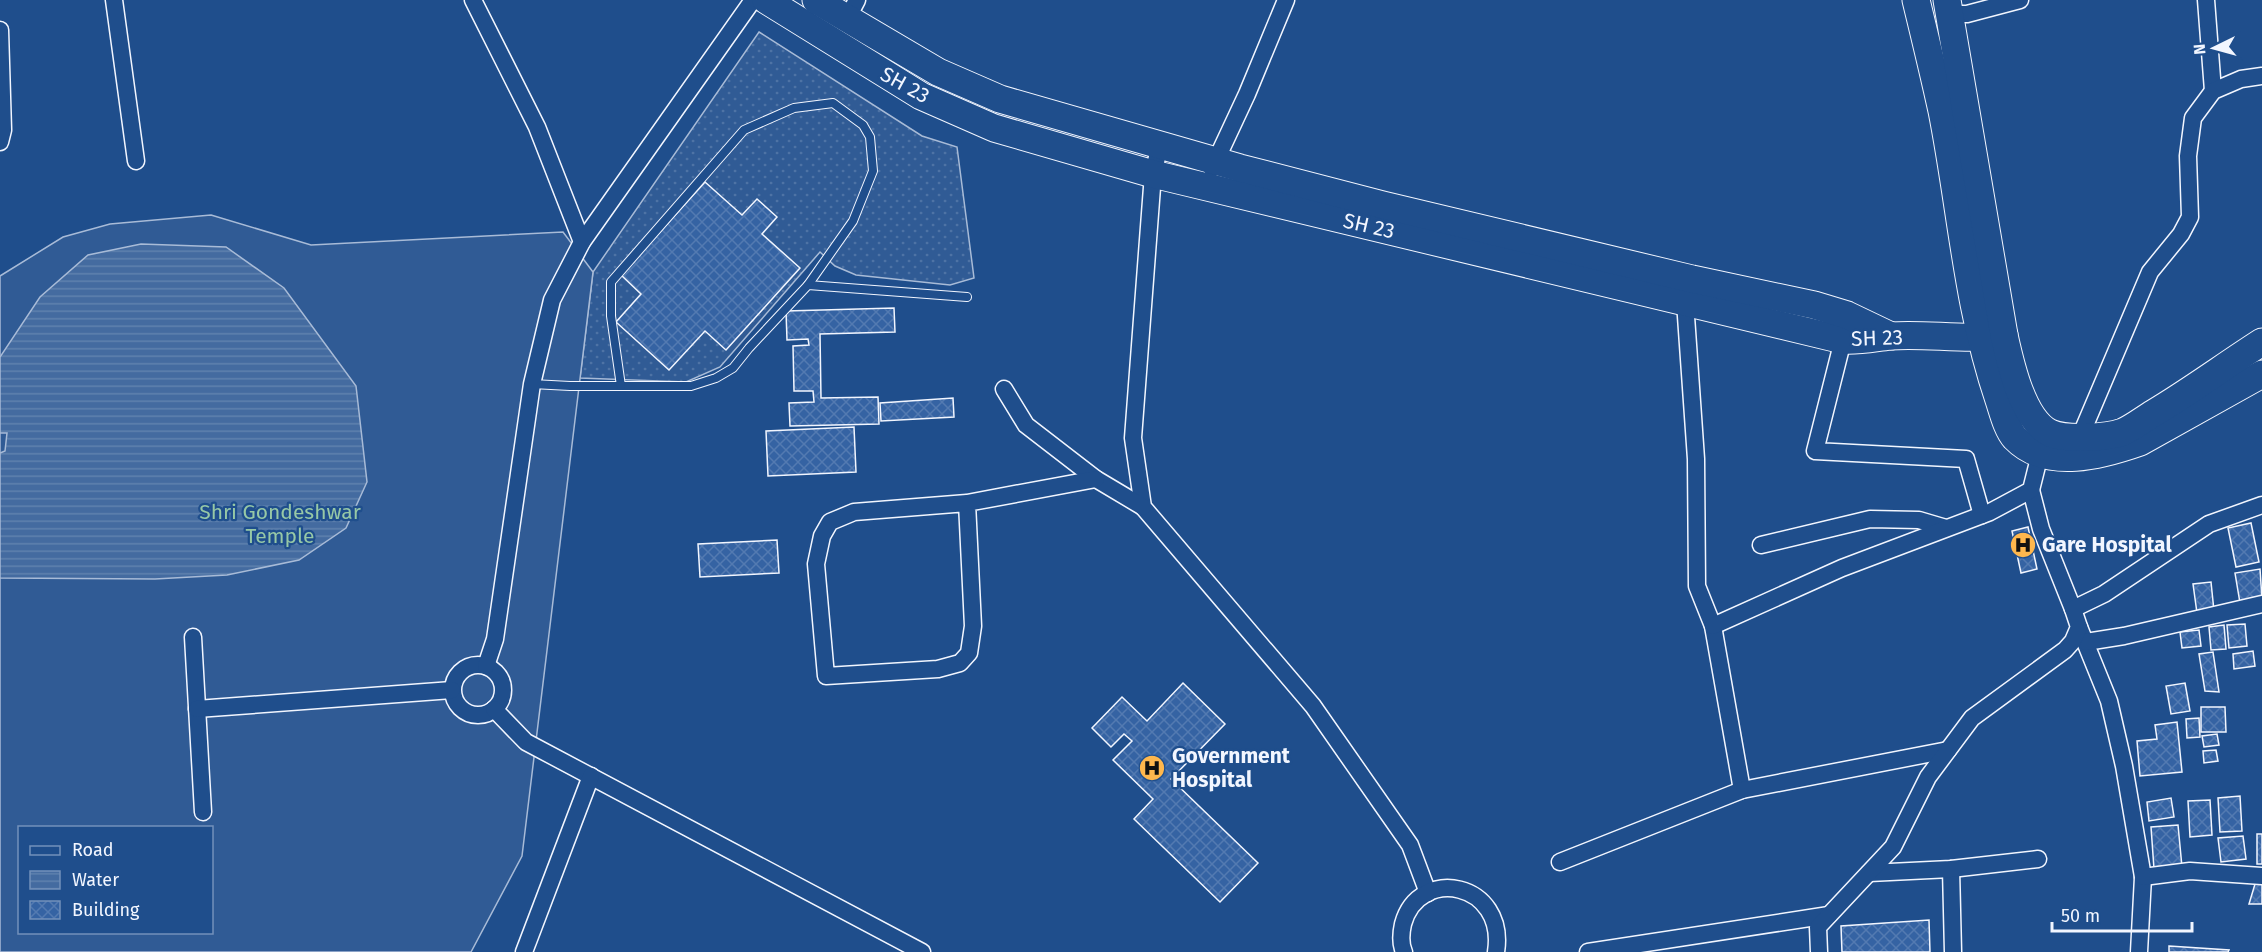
<svg xmlns="http://www.w3.org/2000/svg" width="2262" height="952" viewBox="0 0 2262 952" font-family="'Fira Sans',sans-serif">
  <defs>
    <pattern id="grass-dots" width="8" height="8" patternUnits="userSpaceOnUse" patternTransform="scale(1.5)"><rect width="8" height="8" fill="#305b95"/><path d="M2 2h.1M6 6h.1" fill="none" stroke="#4e73a5" stroke-width="1.8" stroke-linecap="round"/></pattern>
    <pattern id="water-rules" width="6" height="5" patternUnits="userSpaceOnUse" patternTransform="scale(1.5)"><rect width="6" height="5" fill="#446ba0"/><path d="M0 2.5h6" fill="none" stroke="#5f81ae"/></pattern>
    <pattern id="building-cross-hatch" width="8" height="8" patternUnits="userSpaceOnUse" patternTransform="scale(1.5)"><rect width="8" height="8" fill="#3563a3"/><path d="M0 0l8 8M0 8l8-8" fill="none" stroke="#537ab1"/></pattern>
  </defs>
  <rect width="100%" height="100%" fill="#1f4e8c"/>
  <!-- grass -->
  <polygon fill="url(#grass-dots)" stroke="#a8bbd7" stroke-width="1.5" points="759,32 922,136 957,147 974,278 950,285 856,275 835,266 820,252 720,367 686,382 580,378 593,272"/>
  <!-- built -->
  <path fill="#305b95" stroke="#a8bbd7" stroke-width="1.5" fill-rule="evenodd" d="M211,215L311,245L563,232L593,272L522,856L471,952H0V276L63,237L110,224ZM20,828H212V932H20Z"/>
  <!-- water -->
  <polygon fill="url(#water-rules)" stroke="#a8bbd7" stroke-width="1.5" points="141,244 226,247 284,288 356,386 367,482 346,528 299,560 227,575 155,579 0,578 0,453 5,451 7,433 0,433 0,357 40,297 88,255"/>
  <!-- building -->
  <g fill="url(#building-cross-hatch)" stroke="#f2f6ff" stroke-width="1.5">
    <polygon points="705,182 742,215 757,199 777,217 762,234 800,268 726,350 705,331 669,370 616,322 641,294 621,275"/>
    <polygon points="894,308 895,332 820,334 821,398 878,397 879,424 790,426 789,403 814,402 813,391 794,391 793,346 809,345 808,339 787,340 786,311"/>
    <polygon points="953,398 954,417 881,421 880,403"/>
    <polygon points="854,427 856,472 768,476 766,431"/>
    <polygon points="2251,523 2259,562 2236,567 2228,528"/>
    <polygon points="2028,527 2037,569 2021,573 2012,531"/>
    <polygon points="777,540 779,573 700,577 698,544"/>
    <polygon points="2260,569 2262,599 2240,603 2235,573"/>
    <polygon points="2211,582 2214,611 2197,613 2193,584"/>
    <polygon points="2245,624 2247,646 2229,648 2227,625"/>
    <polygon points="2224,625 2226,649 2211,650 2209,627"/>
    <polygon points="2199,630 2201,646 2182,648 2180,632"/>
    <polygon points="2253,651 2255,666 2234,669 2233,654"/>
    <polygon points="2213,652 2219,692 2205,691 2199,654"/>
    <polygon points="1183,683 1225,724 1171,779 1258,863 1220,902 1134,819 1153,799 1113,760 1132,741 1124,734 1111,747 1092,728 1122,697 1147,721"/>
    <polygon points="2185,683 2190,711 2171,714 2166,686"/>
    <polygon points="2201,707 2225,707 2226,732 2201,732"/>
    <polygon points="2199,718 2200,737 2187,738 2186,719"/>
    <polygon points="2177,722 2182,772 2140,776 2137,741 2157,739 2155,725"/>
    <polygon points="2217,734 2219,745 2204,747 2202,736"/>
    <polygon points="2216,750 2218,761 2204,763 2203,751"/>
    <polygon points="2240,796 2242,831 2220,832 2218,798"/>
    <polygon points="2171,798 2174,817 2149,821 2147,802"/>
    <polygon points="2210,800 2212,835 2190,837 2188,801"/>
    <polygon points="2178,825 2182,867 2154,869 2151,827"/>
    <rect x="2257" y="834" width="5" height="30"/>
    <polygon points="2243,836 2246,859 2221,862 2218,838"/>
    <polygon points="2255,884 2262,884 2262,904 2249,904"/>
    <polygon points="1929,920 1930,952 1842,952 1841,926"/>
    <polygon points="2169,946 2229,950 2228,952 2169,952"/>
  </g>
  <g fill="none" stroke-linecap="round" stroke-linejoin="round">
    <!-- service casing -->
    <g stroke="#f2f6ff" stroke-width="10">
      <g id="service">
        <polyline points="532,384 570,386 691,386 716,378 733,368 749,348 808,285 967,297"/>
        <polyline points="621,386 611,316 611,282 744,130 794,108 833,103 863,125 870,137 873,171 853,221 808,285"/>
      </g>
    </g>
    <!-- minor casing -->
    <g stroke="#f2f6ff" stroke-width="19">
      <g id="minor">
        <polyline points="114,0 136,161"/>
        <polyline points="473,0 537,127 582,242"/>
        <polyline points="2206,0 2213,91"/>
        <polyline points="1950,14 1967,14 2020,0"/>
        <polyline points="847,19 857,0"/>
        <polyline points="0,30 3,130 0,142"/>
        <polyline points="1160,145 1153,174 1133,438 1143,507 1313,706 1410,845 1428,893"/>
        <polyline points="1212,169 1247,94 1286,0"/>
        <polyline points="1687,296 1685,302 1696,459 1697,586 1713,626 1742,790"/>
        <polyline points="1843,340 1815,451 1966,459 1982,515"/>
        <polyline points="1004,389 1026,425 1096,479 1143,507"/>
        <polyline points="2077,444 2150,272 2181,234 2190,217 2188,156 2193,118 2213,91 2241,79 2262,76"/>
        <polyline points="2031,490 2041,529 2073,609"/>
        <polyline points="967,503 973,626 969,653 960,663 938,669 826,676 816,564 822,536 830,522 854,512 967,503 1096,479"/>
        <polyline points="1761,545 1870,519 1919,520 1946,528"/>
        <polyline points="1713,626 1842,568 1990,512 2031,490 2042,446"/>
        <polyline points="2079,627 2109,701 2124,766 2143,877 2139,952"/>
        <polyline points="193,637 203,812"/>
        <polyline points="2086,642 2124,636 2262,604"/>
        <circle cx="478" cy="690" r="25"/>
        <polyline points="486,666 495,639 532,384 552,300 582,242 753,0"/>
        <polyline points="197,709 452,690"/>
        <polyline points="494,709 526,742 922,952"/>
        <polyline points="1560,862 1742,790 1948,750"/>
        <polyline points="1951,869 1953,952"/>
        <polyline points="1869,873 1951,869 2038,859"/>
        <polyline points="2143,877 2190,871 2262,876"/>
        <polyline points="524,952 591,776"/>
        <path d="M1404,952C1400,943 1401,933 1403,924C1419,865 1507,882 1496,952"/>
        <polyline points="1588,952 1829,915"/>
        <polyline points="1819,952 1818,927 1893,847 1928,777 1972,718 2065,650 2073,641 2079,627 2073,609 2104,594 2209,524 2262,505"/>
      </g>
    </g>
    <!-- primary casing -->
    <g stroke="#f2f6ff" stroke-width="29">
      <g id="primary">
        <path d="M766,0L921,96L994,128L1153,174L1843,340C1860,341 1873,338 1890,336C1928,333 1966,341 2004,335"/>
        <polyline points="816,0 938,72 1000,99 1240,168 1383,205 1692,279 1814,305 1847,315 1891,336"/>
        <path d="M1916,0C1925,37 1934,74 1942,111C1961,207 1967,307 1999,400C2003,412 2007,429 2015,438C2047,471 2103,455 2140,442L2262,374"/>
        <path d="M1947,0L2004,335C2010,362 2022,419 2050,433C2065,440 2107,438 2123,432C2134,427 2144,419 2154,413C2191,391 2226,365 2262,342"/>
      </g>
    </g>
    <!-- service -->
    <use href="#service" stroke="#1f4e8c" stroke-width="8"/>
    <!-- minor -->
    <use href="#minor" stroke="#1f4e8c" stroke-width="16"/>
    <!-- primary -->
    <use href="#primary" stroke="#1f4e8c" stroke-width="27"/>
  </g>
  <!-- icons -->
  <defs>
    <g id="hospital-disc" transform="scale(1.35)"><circle r="9.5" fill="#ffb74d" stroke="#1f4e8c"/><path d="M-5-5h3v3.5h4V-5h3V5h-3V1.5h-4V5h-3Z" fill="#111"/></g>
  </defs>
  <g fill-rule="evenodd">
    <use href="#hospital-disc" x="2023" y="545"/>
    <use href="#hospital-disc" x="1152" y="768"/>
  </g>
  <g text-anchor="middle" dominant-baseline="central" stroke-width="4.5" stroke-linejoin="round" paint-order="stroke">
    <!-- street labels -->
    <g font-size="21" fill="#f2f6ff" stroke="#1f4e8c">
      <text transform="translate(905 85) rotate(29)">SH 23</text>
      <text transform="translate(1369 226) rotate(13)">SH 23</text>
      <text transform="translate(1877 338) rotate(-2)">SH 23</text>
    </g>
    <!-- park labels -->
    <g font-size="21" fill="#97c8a6" stroke="#1f4e8c">
      <text x="280" y="512">Shri Gondeshwar<tspan x="280" dy="24">Temple</tspan></text>
    </g>
    <!-- poi labels -->
    <g font-size="21" font-weight="bold" fill="#f2f6ff" stroke="#1f4e8c" text-anchor="start">
      <text x="2042" y="545">Gare Hospital</text>
      <text x="1172" y="756">Government<tspan x="1172" dy="24">Hospital</tspan></text>
    </g>
  </g>
  <!-- legend -->
  <rect x="18" y="826" width="195" height="108" fill="#1f4e8c" stroke="#7391ba" stroke-width="1.5"/>
  <rect x="30" y="846" width="30" height="9" fill="#1f4e8c" stroke="#7391ba" stroke-width="1.5"/>
  <text x="72" y="856" font-size="18" fill="#f2f6ff">Road</text>
  <rect x="30" y="871" width="30" height="18" fill="url(#water-rules)" stroke="#7391ba" stroke-width="1.5"/>
  <text x="72" y="886" font-size="18" fill="#f2f6ff">Water</text>
  <rect x="30" y="901" width="30" height="18" fill="url(#building-cross-hatch)" stroke="#7391ba" stroke-width="1.5"/>
  <text x="72" y="916" font-size="18" fill="#f2f6ff">Building</text>
  <!-- north arrow -->
  <g transform="translate(2214 48) rotate(265)" stroke="#1f4e8c" stroke-width="4.5" paint-order="stroke">
  <path d="M0-4.5L10 22L0 15L-10 22Z" fill="#f2f6ff"/>
  <text y="-9" font-size="16" font-weight="bold" text-anchor="middle" fill="#f2f6ff">N</text>
  </g>
  <!-- scale -->
  <path d="M2052 922v9h140v-9" fill="none" stroke="#f2f6ff" stroke-width="3"/>
  <text x="2061" y="922" font-size="18" fill="#f2f6ff" stroke="#1f4e8c" stroke-width="4.5" paint-order="stroke">50 m</text>
</svg>
